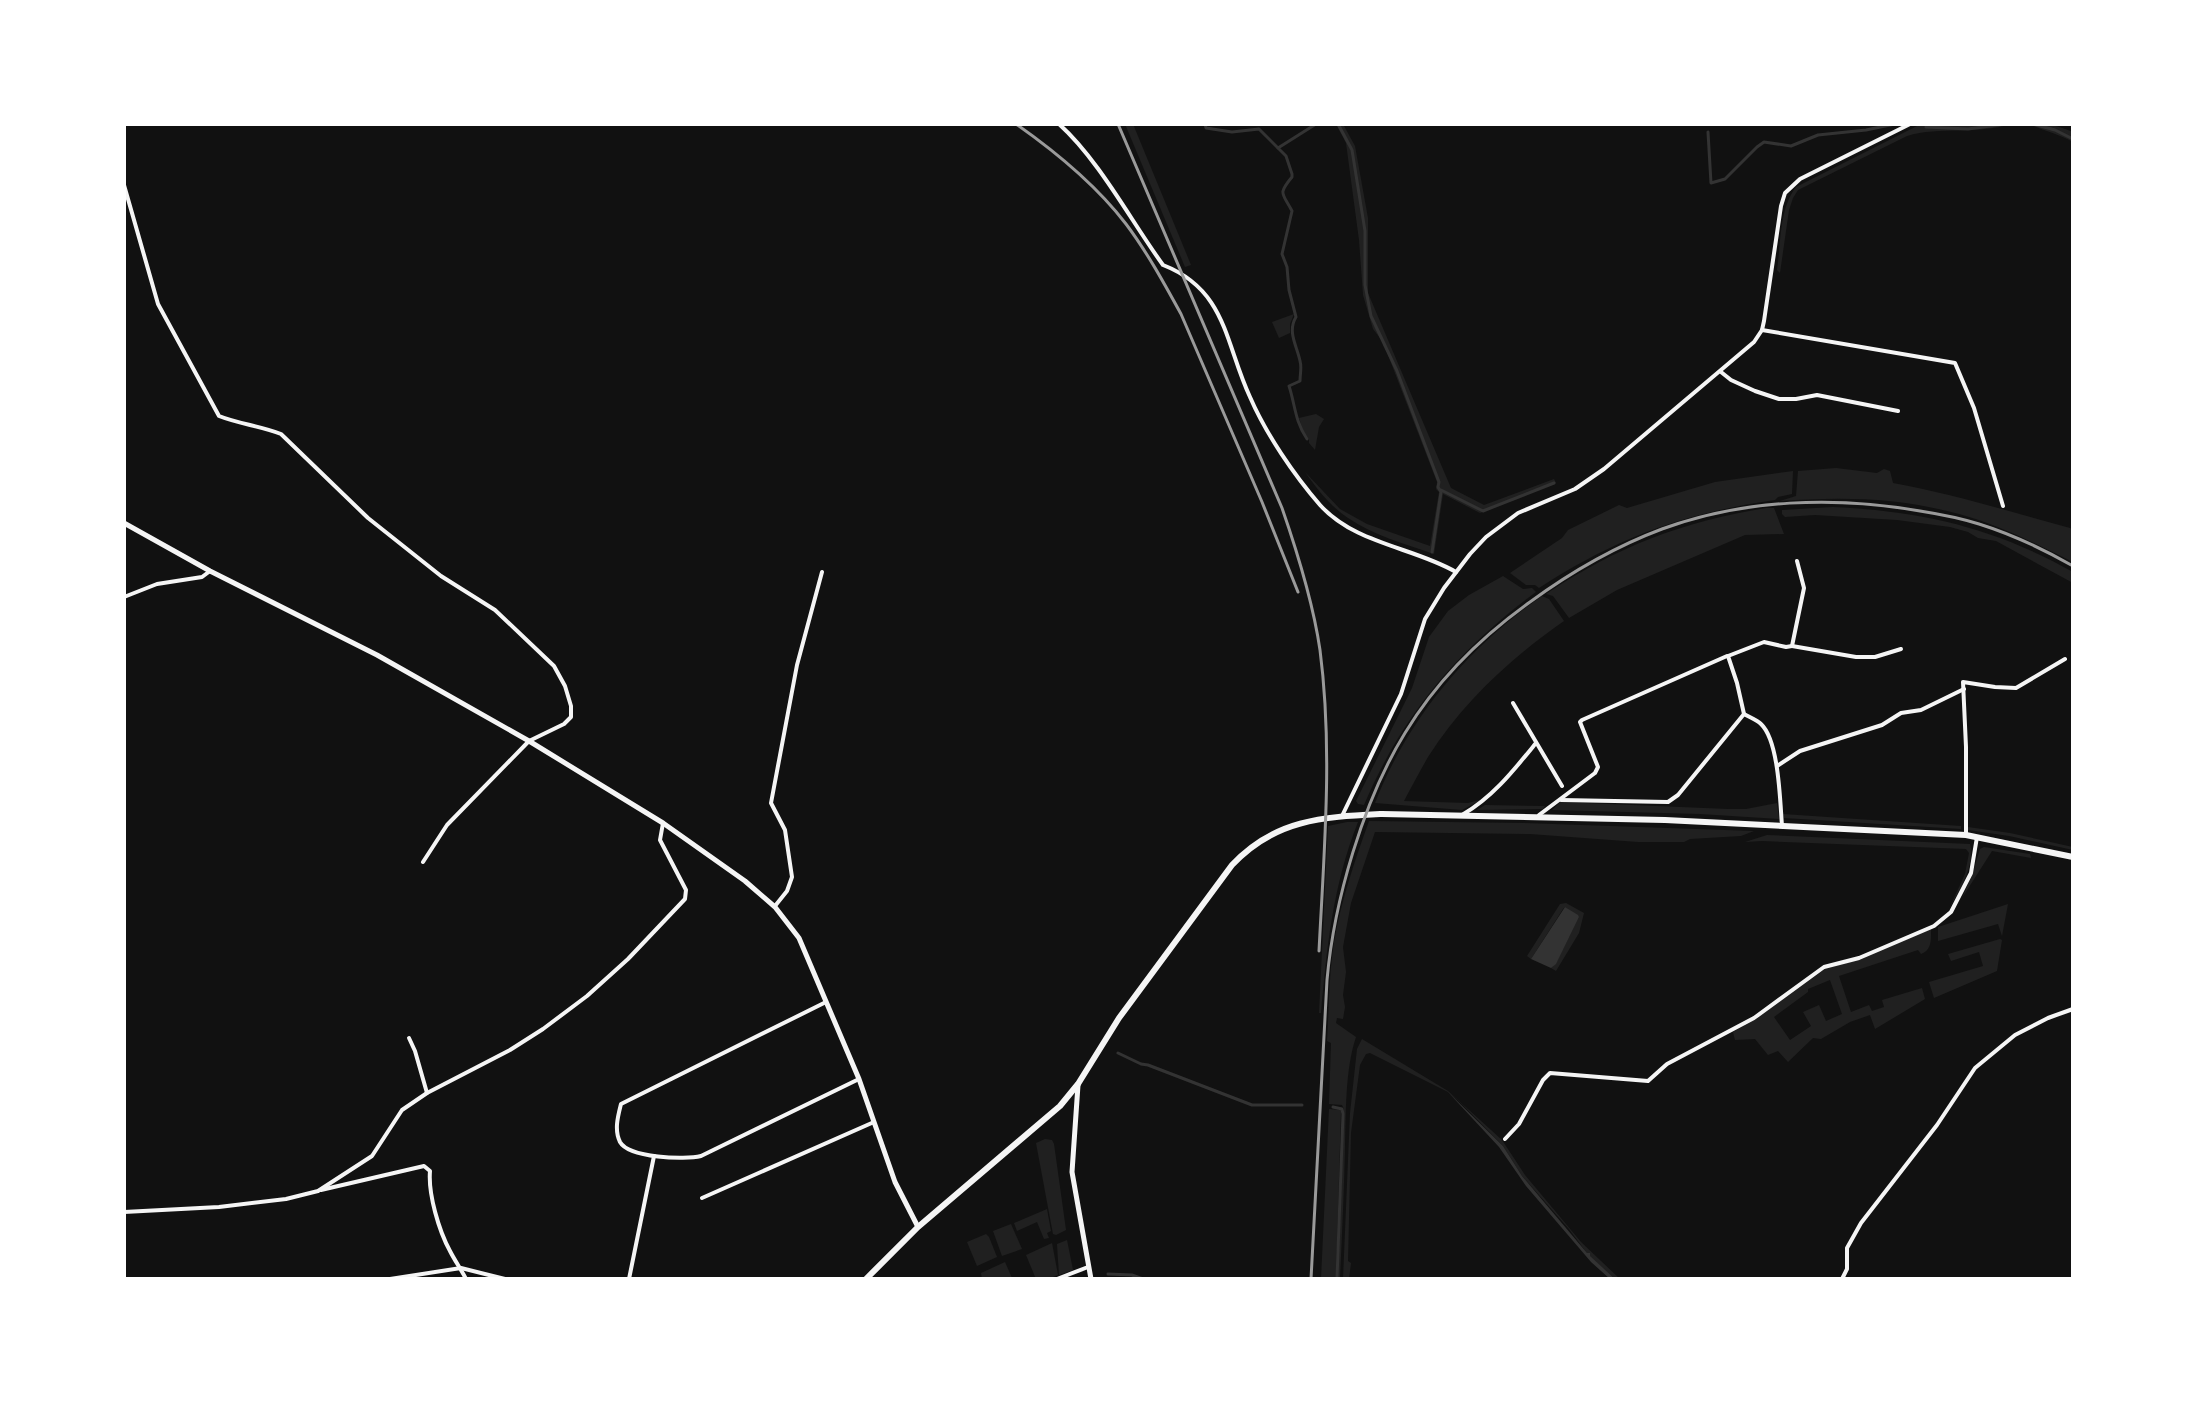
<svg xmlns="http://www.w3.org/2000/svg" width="2197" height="1403" viewBox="0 0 2197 1403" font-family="'IBM Plex Sans',sans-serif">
  <rect width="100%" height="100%" fill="#111"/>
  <!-- green -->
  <g fill="#202020" fill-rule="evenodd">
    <polygon points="1125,124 1133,124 1191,265 1185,267"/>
    <path d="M1336,124H1343L1355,146L1368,218V293L1451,488L1484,505L1554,479L1556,483L1480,513L1443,494L1434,554C1405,544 1373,535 1348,518C1330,506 1317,489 1305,472L1340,509L1367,524L1430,546L1439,492L1436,489L1437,482L1383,342L1373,329L1363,295L1359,240L1346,143Z"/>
    <path d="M1921,124H2011C1977,135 1940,126 1907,136L1798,190L1793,198L1789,210L1780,273L1777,270C1781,243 1779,209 1796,187Z"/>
    <path d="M2029,124C2048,124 2056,125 2073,132V142C2058,134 2045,131 2029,124Z"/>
    <polygon points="1294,314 1290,324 1290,333 1279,338 1272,322"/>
    <polygon points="1316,414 1324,419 1319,427 1315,450 1309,443 1309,440 1303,431 1299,418"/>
    <path d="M1836,468L1877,473L1884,469L1890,471L1893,483C1954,494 2011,512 2070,528L2073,530V562C2033,542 1991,521 1947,511C1892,497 1836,497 1780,501L1796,496L1798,471Z"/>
    <path d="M1793,471L1792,494L1778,497L1775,500C1684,513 1616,538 1539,588L1535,585H1526L1510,573L1562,538L1568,530L1619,505L1627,508L1715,482Z"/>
    <path d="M1833,507C1922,511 1995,528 2073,572V583L1996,541L1978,538L1968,532L1950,527L1897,520L1815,515L1785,517L1782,514V510Z"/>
    <path d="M1766,508H1774L1784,534L1745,535L1617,590L1569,618L1553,596L1546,594C1618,546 1682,522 1766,508Z"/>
    <path d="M1503,576L1523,589L1532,588L1536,592C1458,650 1402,715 1364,805L1358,804L1356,801L1412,688L1429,637L1448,611L1469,595Z"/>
    <path d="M1542,596L1549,599L1564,621C1511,658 1463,702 1428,757C1420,771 1412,786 1404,801L1468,803L1483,799L1462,810L1375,803C1407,720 1468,647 1542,596Z"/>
    <polygon points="1560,802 1728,809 1746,809 1777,803 1779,819 1700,814 1552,810"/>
    <polygon points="1485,805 1545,806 1543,809 1477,810"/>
    <polygon points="1783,814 1961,826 1961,829 1784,818"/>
    <path d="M1369,821L1524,823L1754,831L1741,836L1690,839L1684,842H1638L1530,834L1375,832L1351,903L1343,947L1346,972L1343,995L1345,1007L1343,1019L1337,1018L1336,1023L1356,1037C1345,1070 1346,1113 1345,1148C1344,1192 1342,1235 1340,1279H1338L1344,1109L1342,1105L1329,1104L1331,1043L1327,1041C1329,1008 1329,974 1334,942C1341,901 1355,860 1369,821Z"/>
    <path d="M1347,822H1358C1333,885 1327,946 1321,1013H1319L1328,826Z"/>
    <polygon points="1968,827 2010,833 2073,847 2073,850 2009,836 1968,830"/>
    <path d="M1767,835L1970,844C1975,867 1960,889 1949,909L1965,874L1969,853L1966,849L1762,841L1745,842Z"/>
    <polygon points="1984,847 2030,854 2031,858 1992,851 1962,898 1972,875 1980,849"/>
    <polygon points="1566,903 1584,913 1579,933 1556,971 1551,968 1556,963 1579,917 1565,907 1563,909 1531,959 1527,956 1560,904"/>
    <polygon points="2008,904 2002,936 1998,924 1938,941 1938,927"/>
    <path d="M1931,929C1931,940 1932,950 1921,954L1918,950L1839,976L1851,1012L1869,1005L1872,1011L1884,1007L1882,1000L1922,988L1925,999L1875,1029L1870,1015L1850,1022L1821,1039L1813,1038L1788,1062L1778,1051L1768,1055L1755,1039L1735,1040L1733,1032L1756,1019L1825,969L1860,959ZM1830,980L1842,1014L1826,1021L1819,1005L1803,1012L1811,1026L1790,1040L1774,1017L1808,992V989Z"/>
    <polygon points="2000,939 2002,940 1997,971 1934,998 1929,982 1983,966 1979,952 1951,961 1948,954"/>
    <polygon points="1362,1039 1448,1091 1502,1140 1525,1175 1581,1242 1620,1279 1615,1279 1589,1256 1569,1229 1522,1176 1503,1146 1462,1104 1448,1092 1370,1053 1366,1054 1360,1065 1351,1133 1348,1261 1351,1263 1349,1279 1343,1279 1350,1113 1357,1049"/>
    <polygon points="1329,1109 1341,1110 1336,1279 1321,1279"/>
    <polygon points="1045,1139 1052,1140 1054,1144 1066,1230 1056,1235 1053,1234 1036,1143"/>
    <polygon points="1047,1209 1051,1231 1047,1233 1049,1238 1044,1239 1037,1222 1017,1231 1014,1223"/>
    <polygon points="1011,1224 1022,1249 1002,1256 993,1231"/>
    <polygon points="986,1234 989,1237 997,1257 977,1266 967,1242"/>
    <polygon points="1067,1240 1073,1270 1059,1275 1057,1244"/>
    <polygon points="1052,1243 1058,1275 1048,1279 1036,1279 1026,1255"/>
    <polygon points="1005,1262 1012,1278 982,1279 981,1273"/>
  </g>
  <!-- water -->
  <g fill="#333">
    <polygon points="1565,907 1578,915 1579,917 1556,964 1551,968 1531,959"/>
    <polygon points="1447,1091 1503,1146 1522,1176 1587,1253 1590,1253 1590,1256 1615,1279 1610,1279 1591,1262 1526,1186 1499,1147"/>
  </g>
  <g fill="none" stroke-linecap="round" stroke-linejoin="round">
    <!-- stream -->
    <g stroke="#333" stroke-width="3">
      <path d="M1205,124L1206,128L1232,132L1259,129L1286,156L1292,174V177C1277,195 1283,193 1292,211L1282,254L1287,267L1289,290L1296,317C1287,332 1297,346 1300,361C1302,367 1300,374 1300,381L1289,386C1295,404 1295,422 1307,439"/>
      <polyline points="1338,124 1352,150 1365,231 1365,285 1371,316 1397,371 1439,482 1438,487 1441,492 1432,552"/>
      <polyline points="2033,124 2055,130 2073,139"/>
      <polyline points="1926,127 1968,129 2005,124"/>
      <polyline points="1708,132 1711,183 1725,179 1757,147 1764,142 1791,146 1818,135 1866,130 1895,124"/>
      <polyline points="1278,148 1316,124"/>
      <polyline points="1441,490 1483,511 1554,483"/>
      <polyline points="1118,1053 1141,1064 1148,1065 1252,1105 1302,1105"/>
      <polyline points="1333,1107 1342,1109 1343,1114 1337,1279"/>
      <polyline points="1108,1274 1132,1275 1143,1279"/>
    </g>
    <!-- minor -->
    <g stroke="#f5f5f5" stroke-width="4">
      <path d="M1059,124C1099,160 1131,221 1163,265C1227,290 1225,344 1250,397C1266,434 1294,475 1320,505C1355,544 1413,547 1456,572"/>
      <path d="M124,185L158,304L219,416C239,424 261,426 281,434L368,518L441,576L495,610L554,666L565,686L571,706V717L564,724L529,741L447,825L423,862"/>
      <polyline points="1762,330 1955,363 1974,408 2003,506"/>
      <polyline points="1721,372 1731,380 1755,391 1779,399 1796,399 1817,395 1898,411"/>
      <polyline points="124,597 157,584 202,577 210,571"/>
      <polyline points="1792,646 1856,657 1875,657 1901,649"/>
      <polyline points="1513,703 1562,786"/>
      <polyline points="1777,766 1800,751 1882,725 1901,713 1921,710 1964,689"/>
      <polyline points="1561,800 1668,802 1678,795 1744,714"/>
      <path d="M1462,815C1493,797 1514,770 1536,743"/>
      <polyline points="1539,815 1595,773 1598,767 1580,722 1582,720 1727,656"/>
      <polyline points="1342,816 1401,694 1425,619 1444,588 1470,554 1486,537 1518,513 1575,489 1604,469 1754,342 1762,330 1764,321 1781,206 1785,193 1800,179 1910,124"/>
      <path d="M1782,826C1780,801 1779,741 1761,724C1757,720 1749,717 1744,714L1737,683L1728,656L1764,642L1786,647L1792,646L1804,588L1797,561"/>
      <polyline points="1966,835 1966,747 1963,682 1995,687 2016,688 2065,659"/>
      <polyline points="775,906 787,891 792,877 785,830 771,803 797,665 822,572"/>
      <path d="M826,1002L621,1104C618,1116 614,1130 620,1142C629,1158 685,1160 701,1156L859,1079"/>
      <polyline points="409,1038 415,1051 427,1093"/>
      <polyline points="1505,1139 1519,1124 1543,1080 1550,1073 1648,1081 1667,1064 1754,1018 1824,967 1859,958 1934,926 1951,912 1971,873 1977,837"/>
      <path d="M321,1190L424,1166L430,1171C428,1194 439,1231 450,1251C455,1261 461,1269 466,1279"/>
      <polyline points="702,1198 874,1122"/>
      <polyline points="124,1212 219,1207 286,1199 318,1191 372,1156 402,1110 427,1093 510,1050 543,1029 587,996 628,959 685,899 686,890 660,840 663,823"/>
      <polyline points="390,1279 461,1268 505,1279"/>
      <polyline points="629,1279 654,1156"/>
      <polyline points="1057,1279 1088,1267"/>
      <polyline points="1842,1279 1847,1269 1847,1248 1861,1223 1937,1125 1975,1068 2015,1035 2048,1018 2073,1009"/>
    </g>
    <!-- secondary -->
    <g stroke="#f5f5f5" stroke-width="5">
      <polyline points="124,523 210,571 377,655 529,741 663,823 745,881 775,907 799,938 859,1079 895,1182 918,1227"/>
      <polyline points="1078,1085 1072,1172 1091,1279"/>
    </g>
    <!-- primary -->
    <path stroke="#f5f5f5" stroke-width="6" d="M866,1279L918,1227L1060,1106L1078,1084L1119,1018L1232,865C1275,819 1323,817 1382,814L1665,820L1966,835L2073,857"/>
    <!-- rail -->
    <g stroke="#9a9a9a" stroke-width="3">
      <path d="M1016,124C1056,152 1096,185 1126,224C1147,252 1164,283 1181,314L1262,502L1298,592"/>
      <path d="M1118,124L1282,508C1298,554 1313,602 1320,650C1333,750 1324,852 1319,951"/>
      <path d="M1311,1279L1327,980C1334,901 1363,801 1405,733C1436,682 1481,637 1530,602C1571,572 1614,547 1662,529C1744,499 1835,496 1920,511C1939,514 1960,518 1979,524C2011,534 2043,549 2073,566"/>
    </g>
  </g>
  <!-- border -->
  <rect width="2197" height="1403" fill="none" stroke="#ffffff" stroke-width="252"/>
</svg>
